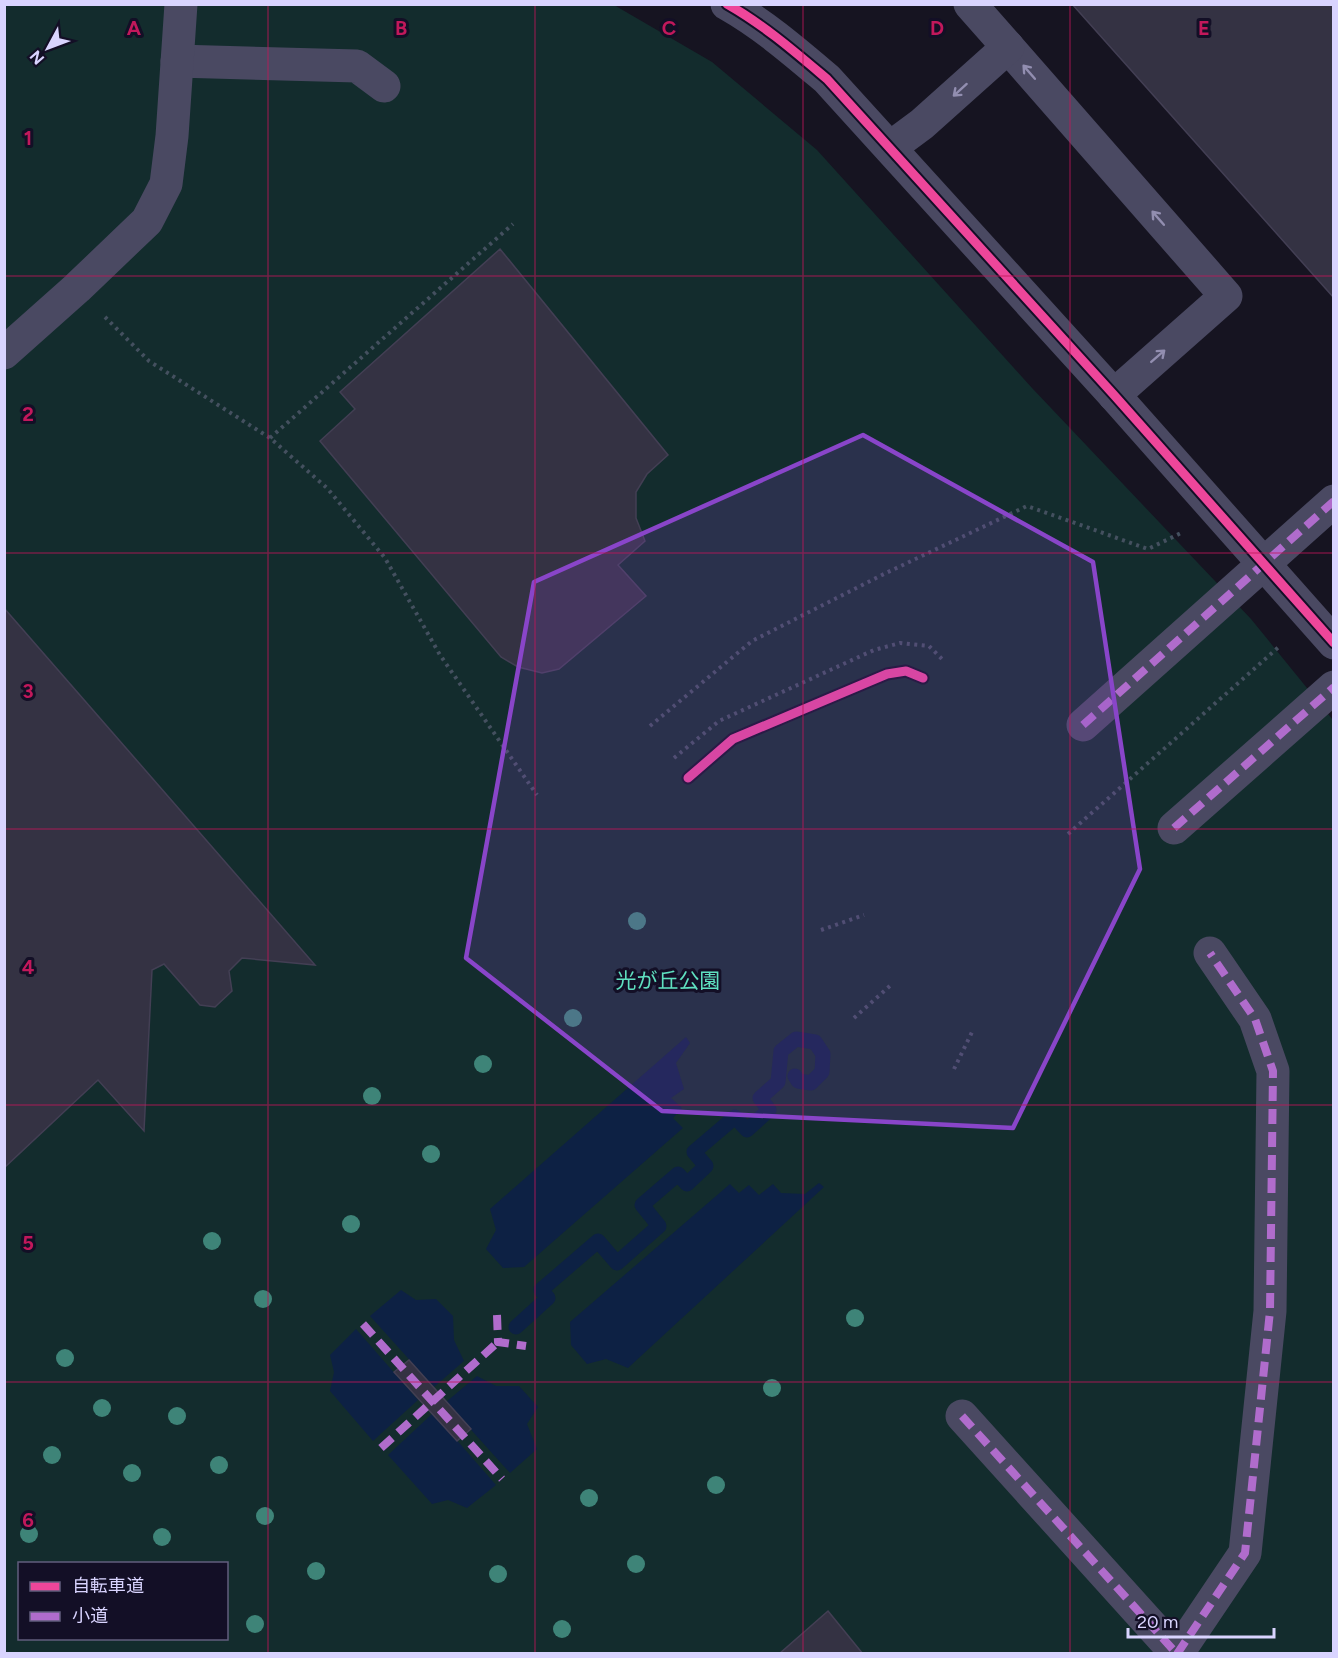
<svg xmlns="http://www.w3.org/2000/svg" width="1338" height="1658" viewBox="0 0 1338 1658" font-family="Figtree,'Noto Sans JP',sans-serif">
  <rect width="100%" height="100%" fill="#161421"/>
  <!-- green -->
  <path fill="#132c2d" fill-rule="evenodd" d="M5,5H614L712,62L817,150L1032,388L1251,619L1333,720V1653L5,1654ZM20,1564H226V1638H20Z"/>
  <!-- water -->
  <g fill="#0d2144">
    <polygon points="686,1037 690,1043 676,1063 684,1089 671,1098 682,1108 673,1118 683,1128 524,1267 503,1268 486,1249 496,1230 490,1209"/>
    <polygon points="819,1183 824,1187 628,1368 606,1359 587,1364 571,1345 570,1322 730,1184 739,1193 749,1185 759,1195 773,1184 781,1193 805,1194"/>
    <polygon points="401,1290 416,1300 436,1299 453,1316 454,1340 464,1361 434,1387 370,1316"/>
    <polygon points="356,1329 418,1400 373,1441 330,1391 334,1372 330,1355"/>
    <polygon points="477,1376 496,1386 519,1386 538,1407 527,1424 537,1449 510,1473 446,1402"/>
    <polygon points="433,1413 496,1485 467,1508 448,1500 432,1504 388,1455"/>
  </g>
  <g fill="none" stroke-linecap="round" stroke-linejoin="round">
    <!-- stream -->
    <polyline stroke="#0d2144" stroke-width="15" points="516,1327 548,1298 541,1290 598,1241 617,1263 659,1226 642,1205 678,1174 687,1184 706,1166 694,1152 735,1117 747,1130 769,1110 760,1098 778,1082 781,1051 796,1039 815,1042 823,1054 822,1072 811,1083 798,1081 795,1076"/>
  </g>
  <!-- building -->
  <g fill="#343243" stroke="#433f54" stroke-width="1.5">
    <polygon points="1072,4 1334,4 1334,298"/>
    <polygon points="500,249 668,455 647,474 636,492 636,518 645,541 618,565 646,596 559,669 542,673 518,667 501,657 320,441 355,409 340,392"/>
    <polygon points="4,608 315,965 242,958 229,971 232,991 215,1007 200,1005 164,964 152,970 144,1131 98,1080 4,1168"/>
    <polygon points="409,1360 471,1429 457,1441 394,1372"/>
    <polygon points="828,1611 863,1654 779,1654"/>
  </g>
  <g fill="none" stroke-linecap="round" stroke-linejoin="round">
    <!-- path -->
    <g stroke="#44505f" stroke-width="4" stroke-dasharray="3 4.5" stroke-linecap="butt">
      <polyline points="105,317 149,361 270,438 327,488 385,558 440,655 537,795"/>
      <polyline points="270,438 513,224"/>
      <polyline points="650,726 752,641 886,573 1027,506 1148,549 1181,533"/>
      <polyline points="674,758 719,721 874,650 900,643 929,646 944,661"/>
      <polyline points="1068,834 1281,645"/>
      <polyline points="821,930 864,915"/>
      <polyline points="854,1018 891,985"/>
      <polyline points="954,1069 972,1032"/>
    </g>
    <!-- minor -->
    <g stroke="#4a4962" stroke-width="33">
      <path d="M727,4C764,25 795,52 827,79L1114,395L1334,643"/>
      <polyline points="1008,47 1226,296 1114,395"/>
      <polyline points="177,61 357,66 384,86"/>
      <polyline points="891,147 922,124 1008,47 970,4"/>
      <polyline points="4,353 77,288 147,221 166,184 172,136 181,4"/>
      <polyline points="1174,828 1334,687"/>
      <polyline points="962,1416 1177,1654"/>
      <polyline points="1177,1654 1245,1553 1270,1311 1273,1071 1255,1019 1210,953"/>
    </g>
    <!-- minor-bridge -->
    <polyline stroke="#4a4962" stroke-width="33" points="1083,725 1334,501"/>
    <!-- quiet -->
    <g stroke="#b06ccc" stroke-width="8" stroke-dasharray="15 8" stroke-linecap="butt">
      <polyline points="1083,725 1334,501"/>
      <polyline points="1174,828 1334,687"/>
      <polyline points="497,1315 498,1342 526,1346"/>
      <polyline points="363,1324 502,1479"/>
      <polyline points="962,1416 1177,1654"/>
      <polyline points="381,1448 498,1342"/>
      <polyline points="1177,1654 1245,1553 1270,1311 1273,1071 1255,1019 1210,953"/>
    </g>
    <!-- cycleway casing -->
    <g stroke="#130f26" stroke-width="13">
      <g id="cycleway">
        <path d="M727,4C764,25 795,52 827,79L1114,395L1334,643"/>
        <polyline points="688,778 733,739 887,674 906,671 923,678"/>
      </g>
    </g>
    <!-- cycleway -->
    <use href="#cycleway" stroke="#ed469a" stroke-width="9"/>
  </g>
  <!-- trees -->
  <g fill="#3e8478">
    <circle cx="637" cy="921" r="9"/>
    <circle cx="573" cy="1018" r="9"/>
    <circle cx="483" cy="1064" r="9"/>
    <circle cx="372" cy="1096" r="9"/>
    <circle cx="431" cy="1154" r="9"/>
    <circle cx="351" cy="1224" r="9"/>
    <circle cx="212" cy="1241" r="9"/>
    <circle cx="263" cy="1299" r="9"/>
    <circle cx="855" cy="1318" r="9"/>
    <circle cx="65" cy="1358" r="9"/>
    <circle cx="772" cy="1388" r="9"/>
    <circle cx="102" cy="1408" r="9"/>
    <circle cx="177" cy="1416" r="9"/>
    <circle cx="52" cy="1455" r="9"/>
    <circle cx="219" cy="1465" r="9"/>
    <circle cx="132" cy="1473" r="9"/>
    <circle cx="716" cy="1485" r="9"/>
    <circle cx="589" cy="1498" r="9"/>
    <circle cx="265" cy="1516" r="9"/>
    <circle cx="29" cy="1534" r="9"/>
    <circle cx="162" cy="1537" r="9"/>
    <circle cx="636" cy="1564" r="9"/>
    <circle cx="316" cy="1571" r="9"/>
    <circle cx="498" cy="1574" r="9"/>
    <circle cx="255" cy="1624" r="9"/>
    <circle cx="562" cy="1629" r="9"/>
  </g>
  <!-- one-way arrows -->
  <defs><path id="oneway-shaft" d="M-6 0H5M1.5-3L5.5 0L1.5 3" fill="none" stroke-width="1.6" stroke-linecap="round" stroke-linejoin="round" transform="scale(1.5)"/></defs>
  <g stroke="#928eb0">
    <use href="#oneway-shaft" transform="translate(1029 72) rotate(-131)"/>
    <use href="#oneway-shaft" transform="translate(960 90) rotate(138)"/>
    <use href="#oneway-shaft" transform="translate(1158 218) rotate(-131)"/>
    <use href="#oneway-shaft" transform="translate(1158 356) rotate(-41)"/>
  </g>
  <!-- marked area -->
  <path fill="#8945c9" fill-opacity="0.2" stroke="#8945c9" stroke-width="4.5" stroke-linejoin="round" d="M863,435L1093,562L1140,869L1013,1128L662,1111L466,958L534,582Z"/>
  <!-- grid -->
  <path fill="none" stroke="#c2185b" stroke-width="1.5" stroke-opacity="0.55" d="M268,4V1654M535,4V1654M803,4V1654M1070,4V1654M4,276H1334M4,553H1334M4,829H1334M4,1105H1334M4,1382H1334"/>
  <g text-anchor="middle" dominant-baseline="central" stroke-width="6" stroke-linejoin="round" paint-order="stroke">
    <!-- park labels -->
    <g font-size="21" fill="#5fe0c0" stroke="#130f26">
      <text x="668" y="980">光が丘公園</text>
    </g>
  </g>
  <g font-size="20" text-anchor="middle" font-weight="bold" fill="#c2185b" stroke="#130f26" stroke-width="6" stroke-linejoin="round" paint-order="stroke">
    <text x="134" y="35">A</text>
    <text x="401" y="35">B</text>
    <text x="669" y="35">C</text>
    <text x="937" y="35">D</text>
    <text x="1204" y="35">E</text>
    <text x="28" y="145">1</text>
    <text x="28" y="421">2</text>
    <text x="28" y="698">3</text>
    <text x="28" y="974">4</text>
    <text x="28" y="1250">5</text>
    <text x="28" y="1527">6</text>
  </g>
  <!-- border -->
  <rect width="1338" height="1658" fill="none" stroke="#d9d4ff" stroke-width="12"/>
  <!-- legend -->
  <rect x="18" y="1562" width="210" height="78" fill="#130f26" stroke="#625e7d" stroke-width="1.5"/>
  <rect x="30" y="1582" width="30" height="9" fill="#ed469a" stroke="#625e7d" stroke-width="1.5"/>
  <text x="72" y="1592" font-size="18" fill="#d9d4ff">自転車道</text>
  <rect x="30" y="1612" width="30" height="9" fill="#b06ccc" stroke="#625e7d" stroke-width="1.5"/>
  <text x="72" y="1622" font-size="18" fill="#d9d4ff">小道</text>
  <!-- north arrow -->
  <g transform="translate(48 48) rotate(229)" stroke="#130f26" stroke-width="4.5" paint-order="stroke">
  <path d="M0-4.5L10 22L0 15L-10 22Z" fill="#d9d4ff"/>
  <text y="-9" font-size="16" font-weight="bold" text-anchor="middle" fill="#d9d4ff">N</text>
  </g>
  <!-- scale -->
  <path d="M1128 1628v9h146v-9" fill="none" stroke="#d9d4ff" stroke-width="3"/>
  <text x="1137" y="1628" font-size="18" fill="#d9d4ff" stroke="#130f26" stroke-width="4.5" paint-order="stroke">20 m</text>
</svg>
